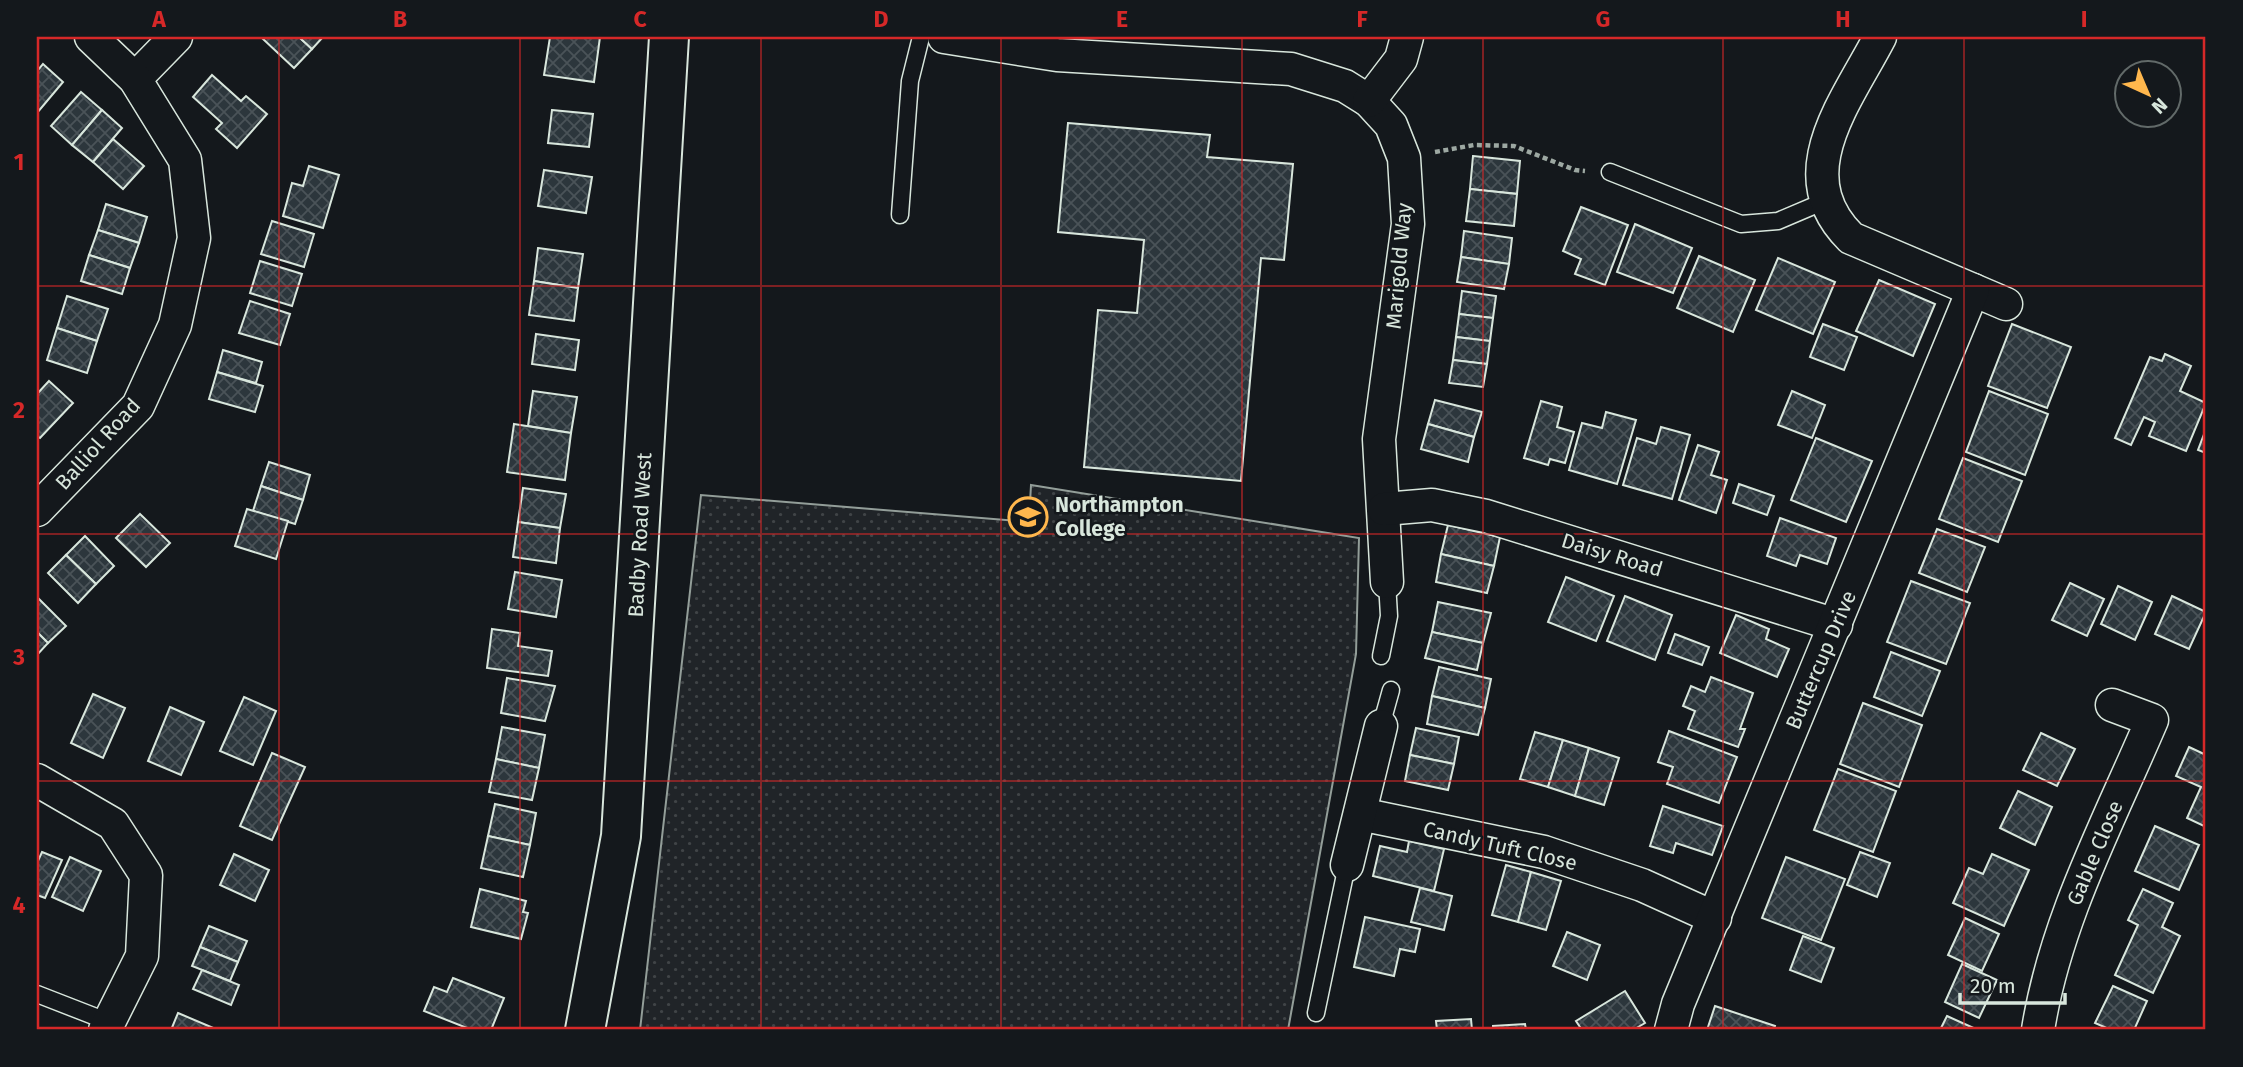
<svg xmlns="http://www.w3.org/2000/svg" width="2243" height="1067" viewBox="0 0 2243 1067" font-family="'Fira Sans',sans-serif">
  <defs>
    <pattern id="grass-dots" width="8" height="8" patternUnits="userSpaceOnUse" patternTransform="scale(1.75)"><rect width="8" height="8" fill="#202428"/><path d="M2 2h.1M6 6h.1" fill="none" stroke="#404447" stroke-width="1.8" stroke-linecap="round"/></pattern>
    <pattern id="building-cross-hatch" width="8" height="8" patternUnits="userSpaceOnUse" patternTransform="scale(1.75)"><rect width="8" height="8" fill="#2c363c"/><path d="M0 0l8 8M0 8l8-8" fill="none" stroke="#4a5358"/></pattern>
  </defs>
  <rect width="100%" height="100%" fill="#14181c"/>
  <!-- grass -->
  <polygon fill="url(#grass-dots)" stroke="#939e99" stroke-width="2" points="1031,485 1359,538 1356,654 1288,1030 640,1030 701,495 1029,522"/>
  <!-- building -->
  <g fill="url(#building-cross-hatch)" stroke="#d8e6dc" stroke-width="2">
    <polygon points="265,37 299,37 312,49 294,68 263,39"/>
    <polygon points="299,37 323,37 312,49"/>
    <polygon points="550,37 600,37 594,82 544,75"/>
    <polygon points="43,64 63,82 37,113 37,71"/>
    <polygon points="212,75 241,101 246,96 267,114 237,148 216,129 222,123 193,97"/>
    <polygon points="81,92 102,110 72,145 51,126"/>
    <polygon points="102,110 122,128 93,162 72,145"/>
    <polygon points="552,110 593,114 589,147 548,143"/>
    <polygon points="1068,123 1210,135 1207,157 1293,164 1284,260 1261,258 1241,481 1084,467 1098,310 1137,313 1144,240 1058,232"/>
    <polygon points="113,139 144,166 123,189 93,162"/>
    <polygon points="1473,156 1520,161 1517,194 1470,189"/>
    <polygon points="309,166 339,175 323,228 283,216 292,183 303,186"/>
    <polygon points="544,170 592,177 586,213 538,206"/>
    <polygon points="1470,189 1517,194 1514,226 1466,221"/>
    <polygon points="106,204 147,217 139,243 98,230"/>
    <polygon points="1581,207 1628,225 1605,285 1575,274 1581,259 1563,251"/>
    <polygon points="272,221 314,234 304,267 261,254"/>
    <polygon points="1635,224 1692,248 1673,293 1617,272"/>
    <polygon points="98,230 139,243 130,268 89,255"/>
    <polygon points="1464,231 1512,238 1509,264 1461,257"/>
    <polygon points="538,248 583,254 578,288 534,281"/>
    <polygon points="89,255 130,268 122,294 81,281"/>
    <polygon points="1699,256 1755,280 1733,332 1677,308"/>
    <polygon points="1461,257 1509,264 1504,289 1457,282"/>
    <polygon points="1778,258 1835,282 1813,334 1756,310"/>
    <polygon points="260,261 302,274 292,306 250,293"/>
    <polygon points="1879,280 1935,304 1913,356 1856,331"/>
    <polygon points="534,281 578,288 574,321 529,315"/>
    <polygon points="1462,291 1496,296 1493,318 1459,314"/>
    <polygon points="67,296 108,309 97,341 57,328"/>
    <polygon points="250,301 290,314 280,345 239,333"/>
    <polygon points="1459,314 1493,318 1490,341 1456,337"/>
    <polygon points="1823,324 1857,337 1844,370 1810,357"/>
    <polygon points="2012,324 2071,347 2047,408 1988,386"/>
    <polygon points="57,328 97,341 87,373 47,360"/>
    <polygon points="536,334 579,340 575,370 532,364"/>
    <polygon points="1456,337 1490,341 1487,364 1453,360"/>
    <polygon points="223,350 262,362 256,383 217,372"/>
    <polygon points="2165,354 2191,366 2180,391 2206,403 2186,451 2149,436 2155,422 2144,417 2131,445 2115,438 2150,357 2162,361"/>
    <polygon points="1453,360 1487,364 1483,387 1449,383"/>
    <polygon points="217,372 263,386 255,412 209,399"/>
    <polygon points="49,381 73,403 40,438 37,436 37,394"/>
    <polygon points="533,391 577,397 571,433 528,426"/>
    <polygon points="1792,391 1825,405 1812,438 1778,425"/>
    <polygon points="1989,391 2048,414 2025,475 1966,452"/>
    <polygon points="1435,400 1482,412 1474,437 1428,424"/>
    <polygon points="1541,401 1562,407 1557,427 1574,432 1565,463 1550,459 1548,465 1524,458"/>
    <polygon points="1606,412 1636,420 1617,484 1569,470 1582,423 1602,428"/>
    <polygon points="514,424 571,433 565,480 507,472"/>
    <polygon points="1428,424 1474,437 1468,462 1421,449"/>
    <polygon points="1661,427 1690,435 1672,499 1623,485 1637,438 1656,444"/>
    <polygon points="2206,429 2206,453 2198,450"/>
    <polygon points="1816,438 1872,461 1846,522 1791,500"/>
    <polygon points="1698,445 1719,452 1711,475 1727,480 1716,513 1679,500"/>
    <polygon points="1963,458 2022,481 1998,542 1939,519"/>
    <polygon points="269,462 310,475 303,500 261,486"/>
    <polygon points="1739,484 1774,496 1767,515 1733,503"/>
    <polygon points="261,486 303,500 295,524 253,511"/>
    <polygon points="523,488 566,494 560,528 518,522"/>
    <polygon points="247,509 288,521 276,559 235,546"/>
    <polygon points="140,514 170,543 146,567 116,538"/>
    <polygon points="1780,518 1836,538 1827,564 1800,555 1796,566 1767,556"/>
    <polygon points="518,522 560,528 556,563 513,557"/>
    <polygon points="1448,525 1500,537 1494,566 1441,554"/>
    <polygon points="1937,529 1985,547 1967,592 1919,573"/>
    <polygon points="85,536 114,566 96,584 66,555"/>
    <polygon points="1441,554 1494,566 1487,593 1436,582"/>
    <polygon points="66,555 96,584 78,603 48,573"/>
    <polygon points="515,572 562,580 556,617 508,609"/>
    <polygon points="1566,577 1614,596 1596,641 1548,622"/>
    <polygon points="1911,581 1970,603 1946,664 1887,642"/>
    <polygon points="2070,583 2104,599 2087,636 2052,620"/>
    <polygon points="2118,586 2152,602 2135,640 2101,624"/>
    <polygon points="1625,596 1672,615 1655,660 1607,641"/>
    <polygon points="2172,596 2206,612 2189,649 2155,634"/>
    <polygon points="37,597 66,626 48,643 37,632"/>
    <polygon points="1438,602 1491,613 1483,643 1432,632"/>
    <polygon points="1736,615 1769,629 1766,639 1789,649 1777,677 1720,653"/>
    <polygon points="492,629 520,633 518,646 552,651 548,676 487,668"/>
    <polygon points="37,632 48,643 37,655"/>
    <polygon points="1432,632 1483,643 1477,670 1425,658"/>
    <polygon points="1675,634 1709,647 1702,665 1668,653"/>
    <polygon points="1891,652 1940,671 1922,716 1874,697"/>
    <polygon points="1439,667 1491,679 1485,708 1432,696"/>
    <polygon points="1711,677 1753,693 1740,729 1745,729 1738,747 1688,729 1695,711 1683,706 1691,686 1705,692"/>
    <polygon points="507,678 555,686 545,721 501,713"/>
    <polygon points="93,694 125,708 103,758 71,743"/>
    <polygon points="1432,696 1485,708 1478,735 1427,724"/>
    <polygon points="244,697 276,711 253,765 220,751"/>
    <polygon points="1863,703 1922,725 1899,787 1840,764"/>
    <polygon points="170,707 204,722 181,775 148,761"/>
    <polygon points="502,727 545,735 539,768 496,759"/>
    <polygon points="1416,728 1459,737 1454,764 1410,755"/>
    <polygon points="1669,731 1737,757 1719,803 1667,784 1673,767 1658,762"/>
    <polygon points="1535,732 1563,740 1548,787 1520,779"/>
    <polygon points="2041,733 2075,749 2057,786 2023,770"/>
    <polygon points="1563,740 1589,748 1575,796 1548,787"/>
    <polygon points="2189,747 2206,755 2206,827 2187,818 2201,787 2176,776"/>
    <polygon points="1589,748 1619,758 1604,805 1575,796"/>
    <polygon points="272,753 305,767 272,840 240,826"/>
    <polygon points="1410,755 1454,764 1448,790 1405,781"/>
    <polygon points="496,759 539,768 532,800 489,792"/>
    <polygon points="1838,769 1896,791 1873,852 1814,830"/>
    <polygon points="2018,791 2052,807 2035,845 2000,828"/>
    <polygon points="495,804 536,813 530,845 488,836"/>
    <polygon points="1663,806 1723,826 1712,855 1676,843 1673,853 1650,846"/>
    <polygon points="2155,826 2199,845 2179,890 2135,871"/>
    <polygon points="488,836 530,845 523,877 481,868"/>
    <polygon points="1409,841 1444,849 1434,891 1373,876 1380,846 1407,852"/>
    <polygon points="42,852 62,860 45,898 37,895 37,863"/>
    <polygon points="1860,852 1890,863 1877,897 1847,885"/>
    <polygon points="234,854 269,870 255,901 220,885"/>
    <polygon points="1992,854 2029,870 2004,926 1953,903 1969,868 1983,874"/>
    <polygon points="70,857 101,871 83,911 52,897"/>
    <polygon points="1786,857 1845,879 1821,940 1762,918"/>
    <polygon points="1506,865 1531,872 1518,922 1492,915"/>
    <polygon points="1531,872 1561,881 1546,930 1518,922"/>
    <polygon points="1420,888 1452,896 1444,930 1411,922"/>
    <polygon points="480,889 526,901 523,912 528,913 521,939 471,927"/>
    <polygon points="2143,889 2173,903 2162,927 2180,936 2153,993 2115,975 2138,925 2128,920"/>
    <polygon points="1365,917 1420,929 1415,952 1400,949 1394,976 1354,967"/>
    <polygon points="1965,918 1999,934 1982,971 1948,955"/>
    <polygon points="209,926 247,941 238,962 200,947"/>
    <polygon points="1567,932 1600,945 1587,980 1553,966"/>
    <polygon points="1803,936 1834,948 1821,982 1790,970"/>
    <polygon points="200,947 238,962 230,981 192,966"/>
    <polygon points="1962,964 1997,980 1979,1018 1945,1002"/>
    <polygon points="202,970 239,985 231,1005 193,989"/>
    <polygon points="453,978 504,998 491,1030 472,1030 424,1011 434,987 447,992"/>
    <polygon points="2113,986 2147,1001 2134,1030 2111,1030 2095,1023"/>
    <polygon points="1625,991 1645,1023 1633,1030 1582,1030 1576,1021"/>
    <polygon points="1715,1006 1775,1026 1774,1030 1707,1030"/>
    <polygon points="178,1013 218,1030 171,1030"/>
    <polygon points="1947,1016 1978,1030 1940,1030"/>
    <polygon points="1471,1019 1472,1030 1437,1030 1436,1021"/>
    <polygon points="1525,1024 1526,1030 1493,1030 1493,1026"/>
  </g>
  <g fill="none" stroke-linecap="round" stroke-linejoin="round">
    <!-- service casing -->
    <g stroke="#d8e6dc" stroke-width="19">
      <g id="service">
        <polyline points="1610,172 1741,224 1778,221 1825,201"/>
        <polyline points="900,215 910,81 921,37"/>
        <polyline points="1381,656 1389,616 1387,582"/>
        <polyline points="1381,726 1391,690"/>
        <polyline points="37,994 109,1022"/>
        <polyline points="1316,1013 1347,865"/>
      </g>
    </g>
    <!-- minor casing -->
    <g stroke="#d8e6dc" stroke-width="35">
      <g id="minor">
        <polyline points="944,37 1057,55 1291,69 1345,86 1369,101 1391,125 1404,158 1408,224 1379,439 1387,582"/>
        <path d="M1880,37C1847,101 1786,174 1851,238L2006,304"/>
        <polyline points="135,79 176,37"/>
        <polyline points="1369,101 1401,59 1407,37"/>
        <polyline points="1384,509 1432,505 1486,516 1836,625"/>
        <polyline points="37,510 138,406 175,325 194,238 185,160 135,79 91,37"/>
        <polyline points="37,780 113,824 146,875 142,956 105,1030"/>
        <polyline points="1360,814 1544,852 1642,885 1715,918"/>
        <polyline points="1347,865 1381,726"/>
        <polyline points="1671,1030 1678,1004 1973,290"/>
        <path d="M2038,1030C2055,921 2109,821 2152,720L2112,705"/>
      </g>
    </g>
    <!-- tertiary casing -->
    <g stroke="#d8e6dc" stroke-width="42">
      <polyline id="tertiary" points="585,1030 621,836 669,37"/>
    </g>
    <!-- path -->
    <polyline stroke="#9da8a2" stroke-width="4.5" stroke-dasharray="5 3.5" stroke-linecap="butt" points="1435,152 1474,145 1514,146 1575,170 1585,171"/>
    <!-- service -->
    <use href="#service" stroke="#14181c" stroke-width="16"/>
    <!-- minor -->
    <use href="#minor" stroke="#14181c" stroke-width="32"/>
    <!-- tertiary -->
    <use href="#tertiary" stroke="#14181c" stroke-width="38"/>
  </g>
  <!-- grid -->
  <path fill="none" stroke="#d62828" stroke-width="2" stroke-opacity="0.55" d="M279,37V1030M520,37V1030M761,37V1030M1001,37V1030M1242,37V1030M1483,37V1030M1723,37V1030M1964,37V1030M37,286H2206M37,534H2206M37,781H2206"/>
  <!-- icons -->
  <defs>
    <g id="university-ring" transform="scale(2.0125)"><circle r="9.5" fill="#14181c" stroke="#ffb74d" stroke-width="1.5"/><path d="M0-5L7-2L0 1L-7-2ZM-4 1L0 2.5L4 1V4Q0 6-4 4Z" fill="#ffb74d"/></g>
  </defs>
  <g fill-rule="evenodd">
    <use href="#university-ring" x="1028" y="517"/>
  </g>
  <g text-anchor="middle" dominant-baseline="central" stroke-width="5" stroke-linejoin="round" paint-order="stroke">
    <!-- street labels -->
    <g font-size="21" fill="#d8e6dc" stroke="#14181c">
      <text transform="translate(1399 266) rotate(-85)">Marigold Way</text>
      <text transform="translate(98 444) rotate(-48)">Balliol Road</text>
      <text transform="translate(640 535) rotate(-87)">Badby Road West</text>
      <text transform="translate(1612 555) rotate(17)">Daisy Road</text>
      <text transform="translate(1821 660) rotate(-67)">Buttercup Drive</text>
      <text transform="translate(1500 846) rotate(13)">Candy Tuft Close</text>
      <text transform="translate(2095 853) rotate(-67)">Gable Close</text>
    </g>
    <!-- poi labels -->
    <g font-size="21" font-weight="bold" fill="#d8e6dc" stroke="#14181c" text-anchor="start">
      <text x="1055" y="505">Northampton<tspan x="1055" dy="24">College</tspan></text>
    </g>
  </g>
  <!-- border -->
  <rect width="2243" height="1067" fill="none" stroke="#14181c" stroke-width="77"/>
  <!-- north arrow -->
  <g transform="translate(2148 94) rotate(136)"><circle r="33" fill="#14181c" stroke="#626a69" stroke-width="2"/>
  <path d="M0-5L12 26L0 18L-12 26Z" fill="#ffb74d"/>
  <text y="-10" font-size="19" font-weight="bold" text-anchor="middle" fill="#d8e6dc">N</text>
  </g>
  <!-- scale -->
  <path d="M1960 993v10h105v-10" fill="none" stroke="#d8e6dc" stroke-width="3.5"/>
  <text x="1970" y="993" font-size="21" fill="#d8e6dc" stroke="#14181c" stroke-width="5" paint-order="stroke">20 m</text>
  <rect x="38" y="38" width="2166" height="990" fill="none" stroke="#d62828" stroke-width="2.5"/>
  <g font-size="23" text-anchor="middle" font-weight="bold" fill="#d62828">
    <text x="159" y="27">A</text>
    <text x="400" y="27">B</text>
    <text x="640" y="27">C</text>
    <text x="881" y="27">D</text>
    <text x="1122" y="27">E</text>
    <text x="1362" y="27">F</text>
    <text x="1603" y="27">G</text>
    <text x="1843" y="27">H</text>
    <text x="2084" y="27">I</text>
    <text x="19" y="170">1</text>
    <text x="19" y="418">2</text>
    <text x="19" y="665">3</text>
    <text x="19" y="913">4</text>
  </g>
</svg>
